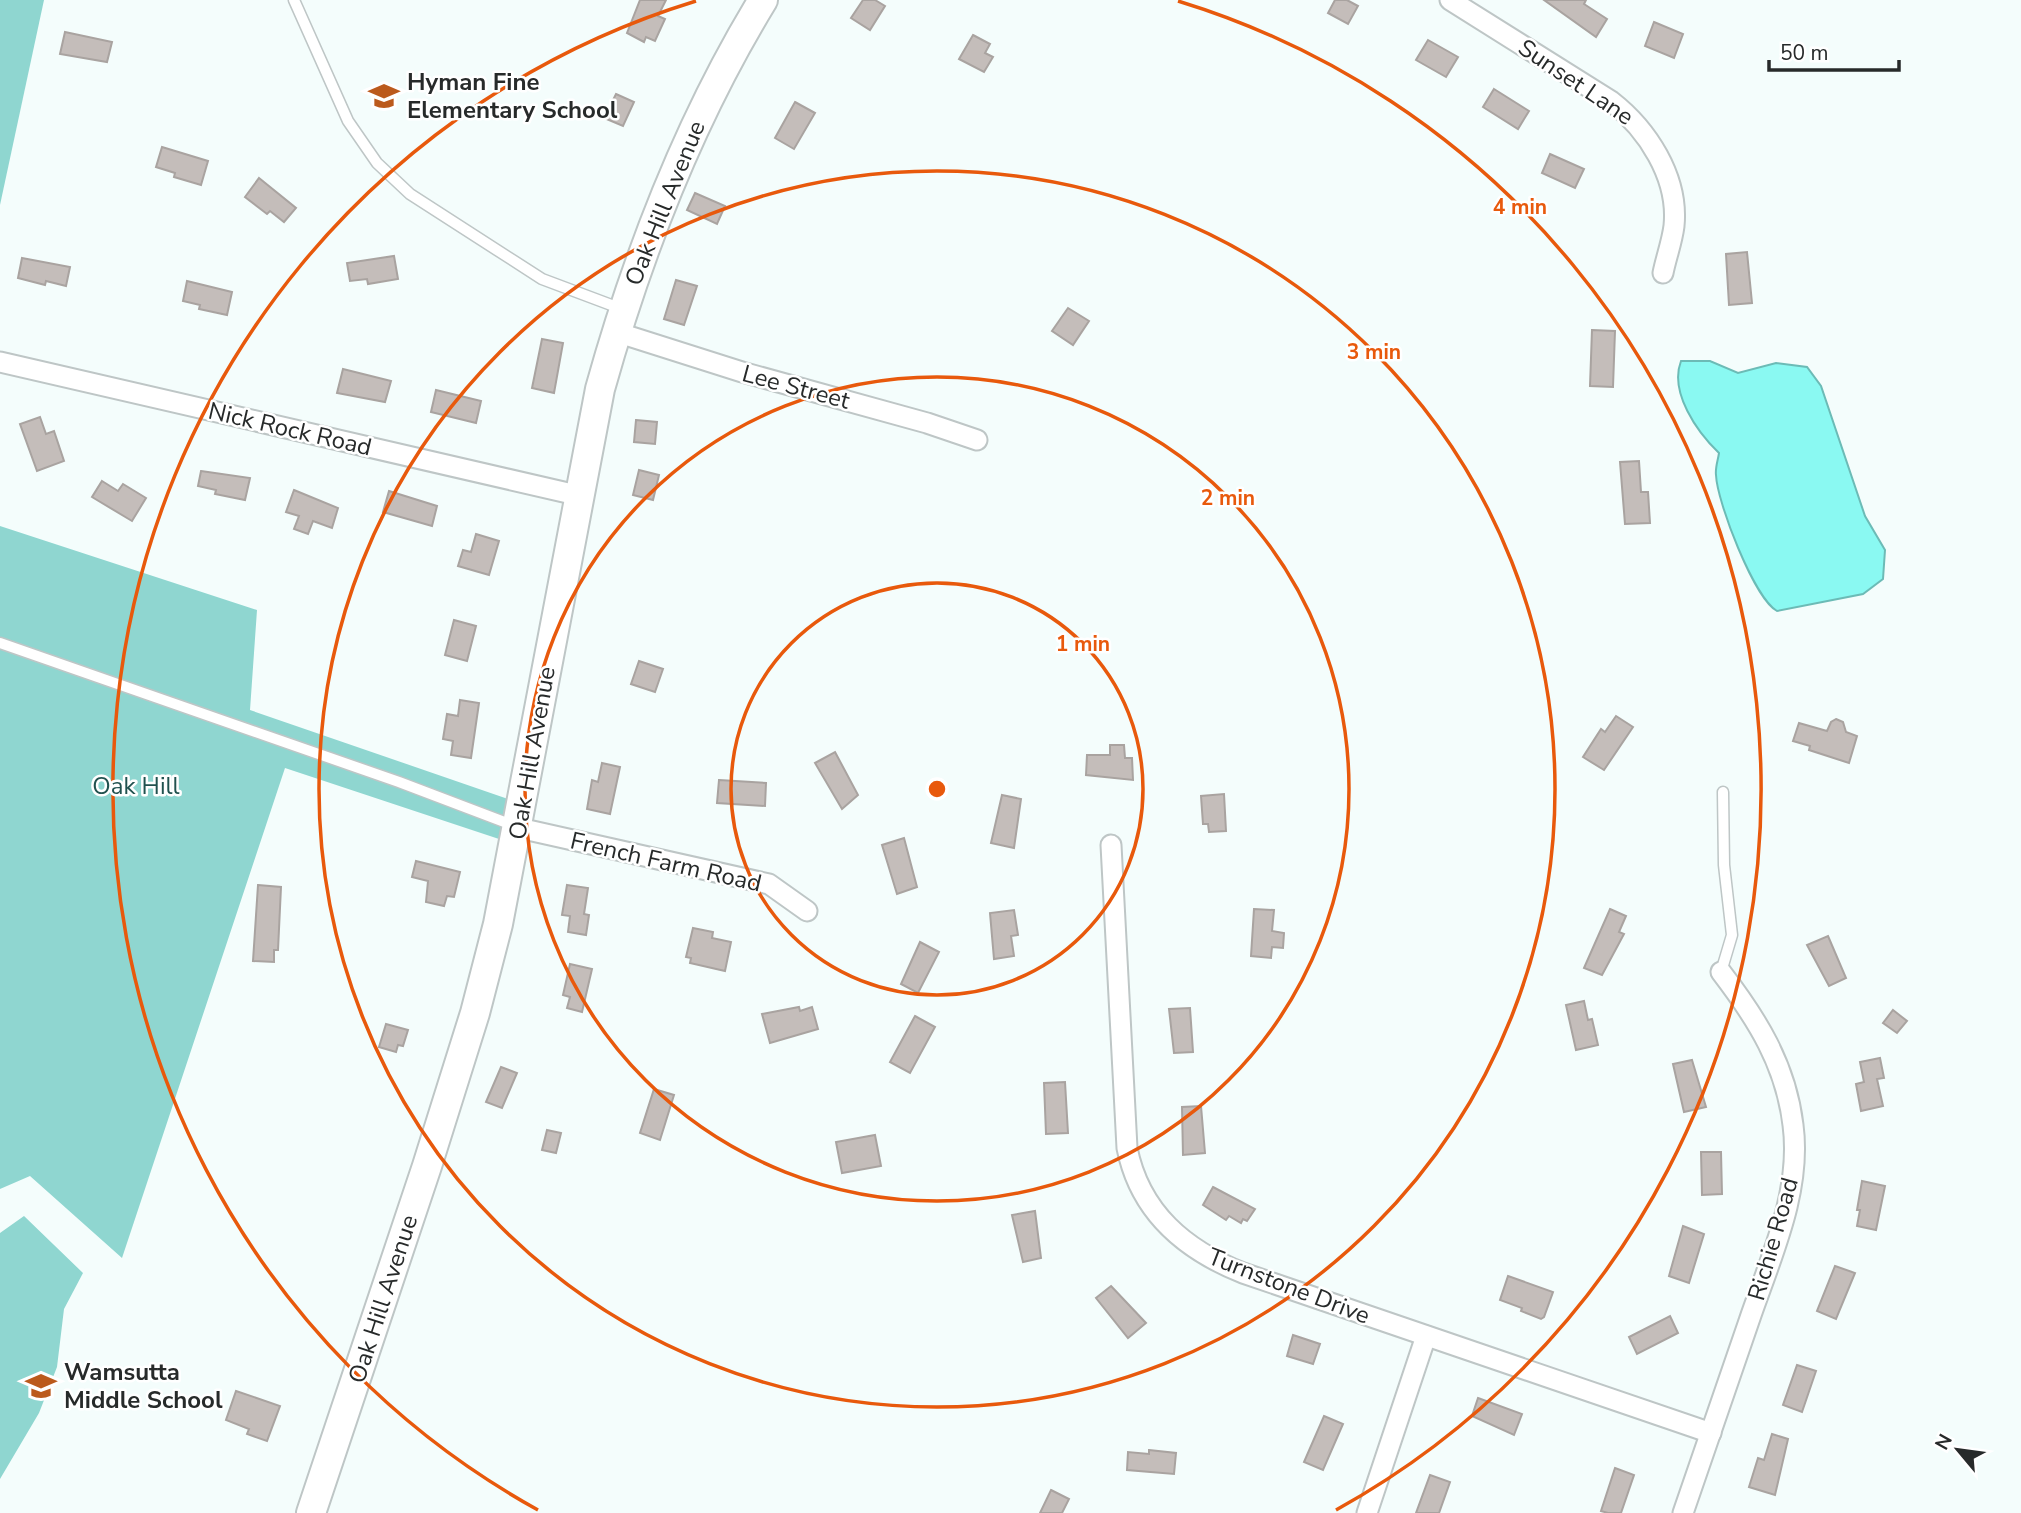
<svg xmlns="http://www.w3.org/2000/svg" width="2021" height="1513" viewBox="0 0 2021 1513" font-family="'Nunito Sans',sans-serif">
  <rect width="100%" height="100%" fill="#f4fdfc"/>
  <!-- green -->
  <g fill="#8fd6d0">
    <polygon points="0,0 44,0 0,205"/>
    <polygon points="0,526 257,610 250,710 508,799 499,839 285,768 122,1258 30,1176 0,1189"/>
    <polygon points="24,1216 83,1273 64,1309 57,1367 39,1413 0,1479 0,1233"/>
  </g>
  <!-- water -->
  <path fill="#8af9f2" stroke="#6cbbb6" stroke-width="2" d="M1681,361H1710L1738,373L1776,363L1807,367L1821,386L1865,516L1885,550L1883,579L1863,594L1777,611C1754,598 1717,502 1716,475C1715,468 1718,460 1719,453C1697,432 1669,392 1681,361Z"/>
  <!-- building -->
  <g fill="#c4bdba" stroke="#a9a3a0" stroke-width="2">
    <polygon points="640,0 666,0 658,16 665,19 655,41 646,37 644,42 627,33"/>
    <polygon points="863,0 875,0 885,6 870,30 851,18"/>
    <polygon points="1335,0 1347,0 1358,6 1348,24 1328,13"/>
    <polygon points="1544,0 1586,0 1584,4 1607,19 1596,37"/>
    <polygon points="1654,22 1683,34 1674,58 1645,46"/>
    <polygon points="65,32 112,42 107,62 60,54"/>
    <polygon points="973,35 990,44 985,53 993,57 984,72 959,59"/>
    <polygon points="1428,40 1458,57 1446,77 1416,60"/>
    <polygon points="1494,89 1529,111 1518,129 1483,107"/>
    <polygon points="616,94 634,102 623,126 604,118"/>
    <polygon points="795,102 815,113 794,149 775,138"/>
    <polygon points="162,147 208,161 201,185 174,177 175,173 156,167"/>
    <polygon points="1550,154 1584,169 1575,188 1542,173"/>
    <polygon points="259,178 296,208 284,222 270,211 267,214 245,197"/>
    <polygon points="695,193 725,206 717,224 687,210"/>
    <polygon points="1747,252 1752,303 1729,305 1726,254"/>
    <polygon points="394,256 398,279 368,284 367,279 350,281 347,263"/>
    <polygon points="22,258 70,267 66,286 46,281 45,285 18,278"/>
    <polygon points="676,280 697,286 684,325 664,319"/>
    <polygon points="187,281 232,292 227,315 199,309 200,305 183,301"/>
    <polygon points="1068,308 1089,321 1073,345 1052,331"/>
    <polygon points="1592,330 1615,331 1613,387 1590,386"/>
    <polygon points="542,339 563,343 554,393 532,388"/>
    <polygon points="343,369 391,381 385,402 337,393"/>
    <polygon points="436,390 481,401 476,423 431,412"/>
    <polygon points="40,417 46,434 54,431 64,461 37,471 20,424"/>
    <polygon points="636,420 657,422 655,444 634,442"/>
    <polygon points="1639,461 1641,492 1648,492 1650,523 1625,524 1620,462"/>
    <polygon points="639,470 659,475 653,500 633,495"/>
    <polygon points="201,471 250,478 245,500 215,494 216,490 198,486"/>
    <polygon points="102,481 118,491 123,484 146,498 132,521 92,497"/>
    <polygon points="294,490 338,508 332,528 313,521 308,534 294,529 299,516 286,512"/>
    <polygon points="389,491 437,506 432,526 383,512"/>
    <polygon points="476,534 499,541 489,575 458,566 463,550 471,552"/>
    <polygon points="454,620 476,626 467,661 445,655"/>
    <polygon points="639,661 663,669 655,692 631,684"/>
    <polygon points="460,700 479,703 471,758 451,755 453,741 443,739 447,714 458,716"/>
    <polygon points="1616,716 1633,727 1604,770 1583,757 1601,729 1605,732"/>
    <polygon points="1836,719 1843,722 1846,732 1857,736 1849,763 1809,750 1810,746 1793,741 1799,723 1827,731 1831,722"/>
    <polygon points="1110,745 1124,745 1125,758 1132,758 1133,780 1086,775 1087,755 1110,755"/>
    <polygon points="835,752 858,795 842,809 815,763"/>
    <polygon points="602,763 620,767 610,814 587,809 592,780 598,782"/>
    <polygon points="719,780 766,783 765,806 717,803"/>
    <polygon points="1224,794 1226,831 1209,832 1208,824 1203,824 1201,796"/>
    <polygon points="1002,795 1021,799 1014,848 991,843"/>
    <polygon points="904,838 917,887 897,894 882,845"/>
    <polygon points="416,861 460,872 454,897 447,896 444,906 426,902 428,881 412,877"/>
    <polygon points="258,885 281,887 278,950 274,950 274,962 253,961"/>
    <polygon points="567,885 588,888 584,914 589,915 586,935 568,932 570,916 562,915"/>
    <polygon points="1254,909 1274,910 1272,931 1284,933 1283,948 1272,947 1271,958 1251,956"/>
    <polygon points="1610,909 1626,916 1619,932 1624,934 1602,975 1584,968"/>
    <polygon points="1014,910 1018,935 1011,936 1014,956 994,959 990,913"/>
    <polygon points="693,928 713,932 712,938 731,942 725,971 690,963 691,958 686,957"/>
    <polygon points="1828,936 1846,978 1829,986 1807,945"/>
    <polygon points="920,942 939,952 918,993 901,984"/>
    <polygon points="570,964 592,969 582,1012 567,1008 570,997 563,995"/>
    <polygon points="1584,1001 1588,1020 1592,1019 1598,1045 1576,1050 1566,1005"/>
    <polygon points="799,1007 800,1011 812,1007 818,1029 770,1043 762,1014"/>
    <polygon points="1190,1008 1193,1052 1174,1053 1169,1009"/>
    <polygon points="1893,1010 1907,1021 1897,1033 1883,1023"/>
    <polygon points="915,1016 935,1027 910,1073 890,1062"/>
    <polygon points="386,1024 408,1030 403,1046 398,1045 396,1052 379,1047"/>
    <polygon points="1880,1058 1884,1078 1877,1079 1883,1106 1861,1111 1856,1084 1864,1082 1860,1062"/>
    <polygon points="1692,1060 1706,1107 1684,1112 1673,1064"/>
    <polygon points="501,1067 517,1073 502,1108 486,1102"/>
    <polygon points="1065,1082 1068,1133 1046,1134 1044,1083"/>
    <polygon points="654,1089 674,1095 660,1140 640,1133"/>
    <polygon points="1201,1106 1205,1153 1183,1155 1182,1107"/>
    <polygon points="547,1130 561,1133 556,1153 542,1150"/>
    <polygon points="875,1135 881,1166 842,1173 836,1142"/>
    <polygon points="1701,1152 1721,1152 1722,1194 1702,1195"/>
    <polygon points="1862,1181 1885,1186 1876,1230 1857,1226 1860,1210 1857,1210"/>
    <polygon points="1213,1187 1255,1209 1247,1221 1243,1219 1241,1223 1229,1216 1226,1220 1203,1205"/>
    <polygon points="1035,1211 1041,1258 1023,1262 1012,1215"/>
    <polygon points="1683,1226 1704,1234 1689,1283 1669,1276"/>
    <polygon points="1835,1266 1855,1273 1836,1319 1817,1311"/>
    <polygon points="1508,1276 1553,1292 1544,1317 1541,1319 1521,1311 1522,1308 1500,1300"/>
    <polygon points="1111,1286 1146,1323 1128,1338 1096,1298"/>
    <polygon points="1670,1316 1678,1333 1637,1354 1629,1337"/>
    <polygon points="1293,1335 1320,1344 1313,1364 1287,1356"/>
    <polygon points="1797,1365 1816,1371 1802,1412 1783,1405"/>
    <polygon points="236,1391 280,1406 267,1441 247,1434 249,1429 226,1420"/>
    <polygon points="1478,1398 1522,1414 1514,1435 1472,1416"/>
    <polygon points="1324,1416 1343,1424 1323,1470 1304,1462"/>
    <polygon points="1772,1434 1788,1439 1775,1495 1749,1487 1758,1458 1764,1460"/>
    <polygon points="1149,1450 1176,1453 1174,1474 1127,1470 1128,1452 1149,1454"/>
    <polygon points="1615,1468 1634,1475 1621,1513 1608,1513 1601,1511"/>
    <polygon points="1430,1475 1450,1482 1439,1513 1416,1513"/>
    <polygon points="1051,1490 1069,1499 1062,1513 1040,1513"/>
  </g>
  <g fill="none" stroke-linecap="round" stroke-linejoin="round">
    <!-- lane casing -->
    <g stroke="#bec6c6" stroke-width="13">
      <g id="lane">
        <polyline points="294,0 348,121 377,163 410,194 542,279 622,309"/>
        <polyline points="0,643 399,782 515,826"/>
        <polyline points="1721,972 1732,935 1724,865 1723,792"/>
      </g>
    </g>
    <!-- street casing -->
    <g stroke="#bec6c6" stroke-width="23">
      <g id="street">
        <path d="M1450,0L1611,101C1647,129 1679,177 1674,226C1672,242 1666,258 1663,273"/>
        <polyline points="616,332 742,372 927,423 977,440"/>
        <polyline points="0,362 581,496"/>
        <polyline points="519,828 769,884 807,911"/>
        <path d="M1111,845L1127,1148C1140,1213 1185,1250 1243,1273L1711,1433"/>
        <polyline points="1367,1513 1426,1336"/>
        <path d="M1683,1513C1705,1449 1727,1385 1749,1321C1770,1259 1802,1192 1793,1125C1786,1065 1757,1019 1721,972"/>
      </g>
    </g>
    <!-- secondary casing -->
    <g stroke="#bec6c6" stroke-width="32">
      <path id="secondary" d="M311,1513L427,1166L475,1013L498,924L600,389C638,253 689,121 763,0"/>
    </g>
    <!-- lane -->
    <use href="#lane" stroke="#fff" stroke-width="10"/>
    <!-- street -->
    <use href="#street" stroke="#fff" stroke-width="19"/>
    <!-- secondary -->
    <use href="#secondary" stroke="#fff" stroke-width="28"/>
  </g>
  <!-- distance rings -->
  <g fill="none" stroke="#e8590c" stroke-width="3.5">
    <circle cx="937" cy="789" r="206"/>
    <circle cx="937" cy="789" r="412"/>
    <circle cx="937" cy="789" r="618"/>
    <path d="M538 1510A824 824 0 0 1 696 1M1178 1A824 824 0 0 1 1336 1510"/>
  </g>
  <!-- icons -->
  <defs>
    <g id="school-bare" transform="scale(2.415)"><path d="M0-5L7-2L0 1L-7-2ZM-4 1L0 2.5L4 1V4Q0 6-4 4Z" fill="#bb5a1c" stroke="#fff" stroke-width="2.5" paint-order="stroke"/></g>
  </defs>
  <g fill-rule="evenodd">
    <use href="#school-bare" x="384" y="96"/>
    <use href="#school-bare" x="41" y="1386"/>
  </g>
  <g text-anchor="middle" dominant-baseline="central" stroke-width="5" stroke-linejoin="round" paint-order="stroke">
    <!-- poi labels -->
    <g font-size="24" font-weight="bold" fill="#272a2a" stroke="#fff" text-anchor="start">
      <text x="407" y="82">Hyman Fine<tspan x="407" dy="28">Elementary School</tspan></text>
      <text x="64" y="1372">Wamsutta<tspan x="64" dy="28">Middle School</tspan></text>
    </g>
    <!-- street labels -->
    <g font-size="24" fill="#272a2a" stroke="#fff">
      <text transform="translate(1576 82) rotate(34)">Sunset Lane</text>
      <text transform="translate(665 203) rotate(-68)">Oak Hill Avenue</text>
      <text transform="translate(796 387) rotate(15)">Lee Street</text>
      <text transform="translate(290 429) rotate(13)">Nick Rock Road</text>
      <text transform="translate(532 753) rotate(-80)">Oak Hill Avenue</text>
      <text transform="translate(666 862) rotate(13)">French Farm Road</text>
      <text transform="translate(1773 1239) rotate(-74)">Richie Road</text>
      <text transform="translate(1289 1286) rotate(21)">Turnstone Drive</text>
      <text transform="translate(383 1299) rotate(-72)">Oak Hill Avenue</text>
    </g>
    <!-- park labels -->
    <g font-size="24" fill="#21524f" stroke="#fff">
      <text x="136" y="786">Oak Hill</text>
    </g>
  </g>
  <circle cx="937" cy="789" r="10" fill="#e8590c" stroke="#fff" stroke-width="3.5"/>
  <g font-size="21" text-anchor="middle" font-weight="bold" fill="#e8590c" stroke="#fff" stroke-width="5" stroke-linejoin="round" paint-order="stroke">
    <text x="1520" y="214">4 min</text>
    <text x="1374" y="359">3 min</text>
    <text x="1228" y="505">2 min</text>
    <text x="1083" y="651">1 min</text>
  </g>
  <!-- north arrow -->
  <g transform="translate(1958 1450) rotate(299)" stroke="#ffffff" stroke-width="5" paint-order="stroke">
  <path d="M0-5L12 26L0 18L-12 26Z" fill="#272a2a"/>
  <text y="-10" font-size="19" font-weight="bold" text-anchor="middle" fill="#272a2a">N</text>
  </g>
  <!-- scale -->
  <path d="M1769 60v10h130v-10" fill="none" stroke="#272a2a" stroke-width="3.5"/>
  <text x="1780" y="60" font-size="21" fill="#272a2a" stroke="#ffffff" stroke-width="5" paint-order="stroke">50 m</text>
</svg>
